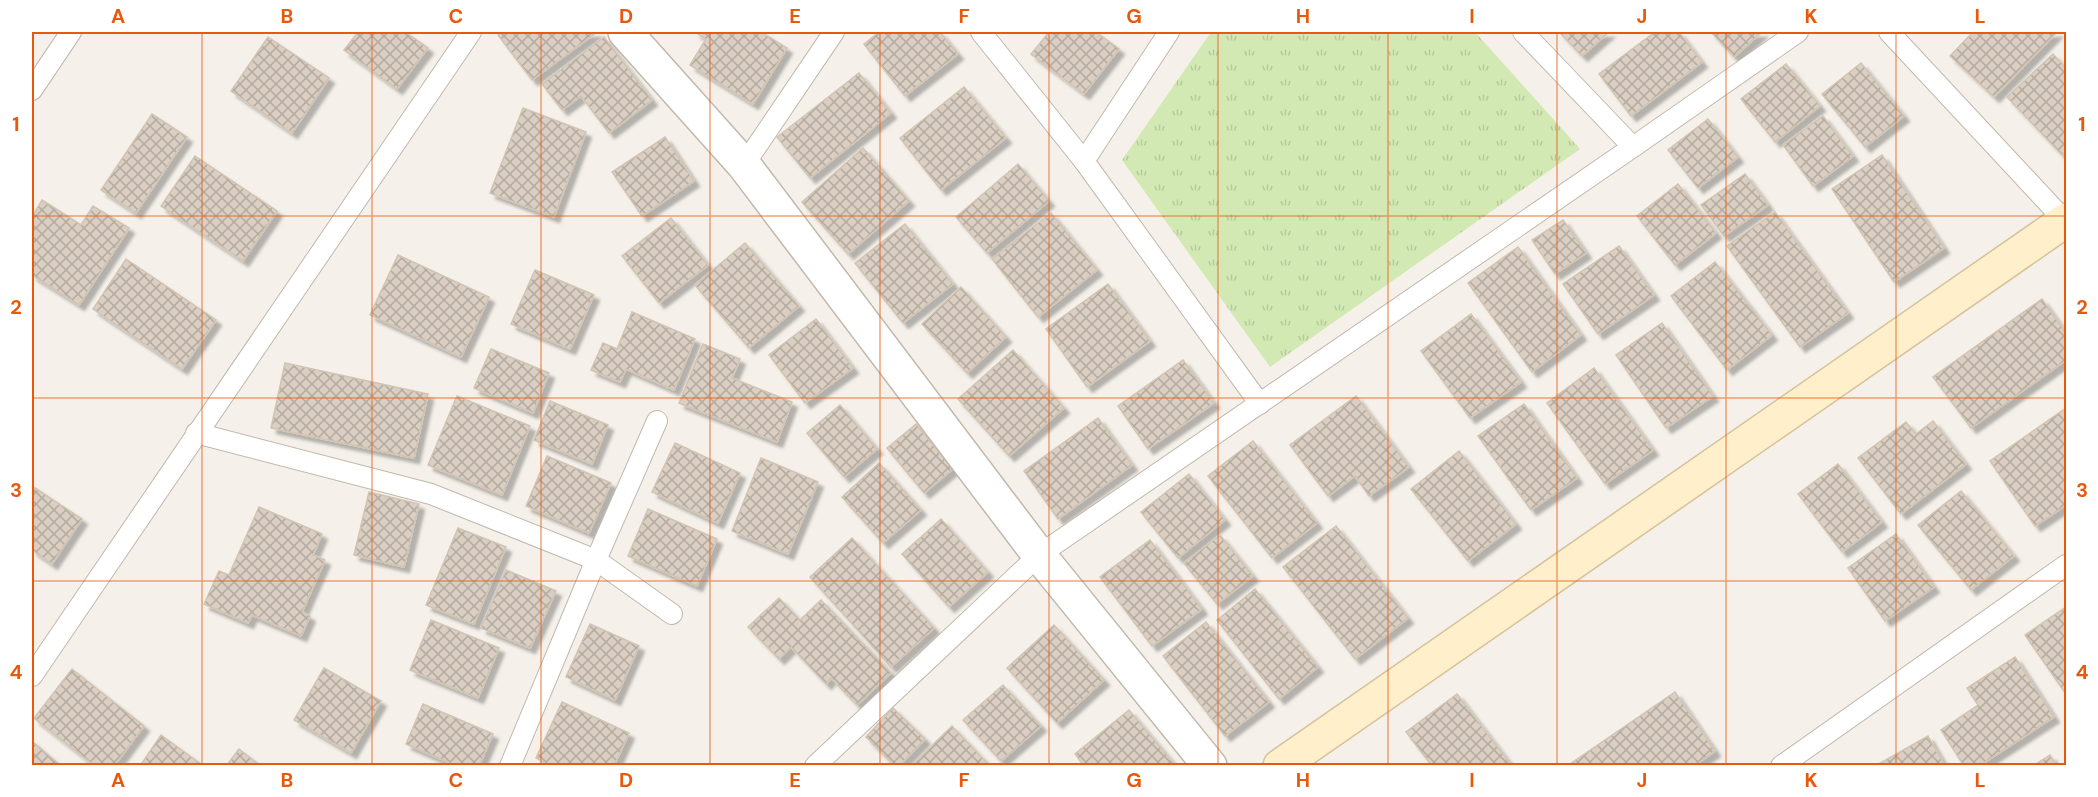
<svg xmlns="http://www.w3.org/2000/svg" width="2098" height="797" viewBox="0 0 2098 797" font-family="'DM Sans',sans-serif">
  <defs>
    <pattern id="park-tufts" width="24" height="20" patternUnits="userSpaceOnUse" patternTransform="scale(1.5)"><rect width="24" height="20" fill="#d3e9b3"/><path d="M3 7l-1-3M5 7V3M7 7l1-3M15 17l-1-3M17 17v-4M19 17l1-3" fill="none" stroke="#b7c99b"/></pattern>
    <pattern id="building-cross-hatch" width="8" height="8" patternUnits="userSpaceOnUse" patternTransform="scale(1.5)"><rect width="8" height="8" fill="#dacfc2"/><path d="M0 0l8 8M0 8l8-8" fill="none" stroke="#b3aa9f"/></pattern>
    <filter id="shadow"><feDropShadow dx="5.5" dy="5.5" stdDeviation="1.5" flood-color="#0004"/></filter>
  </defs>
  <rect width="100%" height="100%" fill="#f5f1ea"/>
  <!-- park -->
  <polygon fill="url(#park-tufts)" points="1211,32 1475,32 1580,149 1270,367 1122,160"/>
  <!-- building -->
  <g fill="url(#building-cross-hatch)" stroke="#d2c4b2" stroke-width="1.5" filter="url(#shadow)">
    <polygon points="358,32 405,32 428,48 397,89 344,50"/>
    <polygon points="502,32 597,32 532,80 498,35"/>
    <polygon points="695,32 761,32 787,48 753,104 690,65 706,39"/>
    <polygon points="879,32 940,32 958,54 905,96 864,44"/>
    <polygon points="1049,32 1096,32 1119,49 1084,94 1031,54"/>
    <polygon points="1559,32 1609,32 1582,56"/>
    <polygon points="1655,32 1679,32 1702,62 1631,116 1599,74"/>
    <polygon points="1711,32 1762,32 1734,57"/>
    <polygon points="1973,32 2057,32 1994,97 1950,56"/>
    <polygon points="268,37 329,78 292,133 231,91"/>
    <polygon points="604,37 652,100 609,133 581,96 562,110 542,84"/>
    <polygon points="2053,54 2066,68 2066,151 2062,155 2007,97"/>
    <polygon points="1861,63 1904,116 1865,147 1822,94"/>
    <polygon points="1786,64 1820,106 1775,142 1741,99"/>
    <polygon points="859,73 891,113 810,178 777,137"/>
    <polygon points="964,87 1006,138 941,190 900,138"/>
    <polygon points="523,108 586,132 554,217 490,193"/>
    <polygon points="152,114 187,137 136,213 101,190"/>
    <polygon points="1823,116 1853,156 1813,186 1783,145"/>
    <polygon points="1708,119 1738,157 1698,188 1668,150"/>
    <polygon points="665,137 694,181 642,216 612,172"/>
    <polygon points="863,148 909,201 848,254 802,202"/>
    <polygon points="1882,155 1944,248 1894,282 1832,189"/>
    <polygon points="195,156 277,211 243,261 161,206"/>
    <polygon points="1018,164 1049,201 987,253 956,217"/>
    <polygon points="1745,174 1768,205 1724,236 1701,205"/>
    <polygon points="1678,184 1716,233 1675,265 1637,216"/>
    <polygon points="42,200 81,225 93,206 129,228 79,305 32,275 32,217"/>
    <polygon points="1775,212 1848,313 1800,347 1727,246"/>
    <polygon points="1051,213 1097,270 1038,317 992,259"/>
    <polygon points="671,218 708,265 659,303 622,256"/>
    <polygon points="1563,220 1586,253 1555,274 1532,240"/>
    <polygon points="905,224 953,284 903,323 855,263"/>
    <polygon points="745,243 799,306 749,348 695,285"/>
    <polygon points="1619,246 1654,295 1598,334 1563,284"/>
    <polygon points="1518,247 1581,335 1532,372 1468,283"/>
    <polygon points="398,255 489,297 461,357 370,315"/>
    <polygon points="126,259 216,320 182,369 93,309"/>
    <polygon points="1715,262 1772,335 1727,370 1671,296"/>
    <polygon points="535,270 594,295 570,349 511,324"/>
    <polygon points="1108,284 1150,341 1087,387 1046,329"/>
    <polygon points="961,287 1006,337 967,373 922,324"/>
    <polygon points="2042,299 2066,333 2066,360 1971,428 1933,377"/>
    <polygon points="632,312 695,339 674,390 626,369 620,382 591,370 603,343 617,349"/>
    <polygon points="1471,314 1521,382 1470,418 1421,351"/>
    <polygon points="816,319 853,368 805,403 769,355"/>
    <polygon points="1662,323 1713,396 1666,428 1616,355"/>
    <polygon points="703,344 740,359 732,378 792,402 777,442 679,403"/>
    <polygon points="491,349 549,373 533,413 474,388"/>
    <polygon points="1013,350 1064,408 1009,456 958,399"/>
    <polygon points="1183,360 1214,403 1148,449 1118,406"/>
    <polygon points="285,363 428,394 414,458 271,428"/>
    <polygon points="1594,368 1653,450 1605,484 1547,403"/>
    <polygon points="457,396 530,426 502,495 428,465"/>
    <polygon points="1356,396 1409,467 1369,496 1355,476 1328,496 1290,445"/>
    <polygon points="550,401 608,425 592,464 534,440"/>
    <polygon points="1524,404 1577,478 1531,510 1478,436"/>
    <polygon points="840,405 877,449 844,477 807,433"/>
    <polygon points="2066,408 2066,505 2035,526 1990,461"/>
    <polygon points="1098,418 1132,465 1058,519 1024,471"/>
    <polygon points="1933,421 1966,464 1901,514 1858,458 1906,422 1916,434"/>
    <polygon points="916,424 953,469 924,493 887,448"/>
    <polygon points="1253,441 1317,523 1272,558 1208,476"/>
    <polygon points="675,443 740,473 718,523 652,492"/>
    <polygon points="1459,451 1516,524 1468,561 1411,489"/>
    <polygon points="547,456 611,483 589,533 526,506"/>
    <polygon points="761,458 818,482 788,554 732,531"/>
    <polygon points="879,463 921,510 883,543 842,497"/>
    <polygon points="1838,464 1882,522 1842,552 1798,494"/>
    <polygon points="1189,474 1225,520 1178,558 1141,512"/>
    <polygon points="32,486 82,519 52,564 32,550"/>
    <polygon points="1961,491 2014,556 1971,590 1918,525"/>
    <polygon points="369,492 419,504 404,567 354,555"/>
    <polygon points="259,507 322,534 313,555 325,560 302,612 310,616 301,636 252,615 248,623 204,604 219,571 229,575"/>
    <polygon points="648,509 717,539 697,586 628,556"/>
    <polygon points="941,519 988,572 949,607 902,554"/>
    <polygon points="1336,526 1408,618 1355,659 1283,567"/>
    <polygon points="458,528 506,547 474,624 426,605"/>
    <polygon points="1896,534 1934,587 1885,621 1848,568"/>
    <polygon points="1220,535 1253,576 1217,604 1184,563"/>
    <polygon points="852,538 934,628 891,667 810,577"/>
    <polygon points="1150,540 1202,609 1152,646 1100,577"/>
    <polygon points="506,570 556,591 530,648 481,628"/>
    <polygon points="1255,589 1318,667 1279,699 1217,620"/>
    <polygon points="779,598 800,620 821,600 891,673 857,705 831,678 826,684 791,647 779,659 748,627"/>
    <polygon points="2066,607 2066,694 2025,635"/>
    <polygon points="431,620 499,648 478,698 410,670"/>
    <polygon points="1206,622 1269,702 1225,736 1163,656"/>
    <polygon points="590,624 639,646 615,700 566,677"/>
    <polygon points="1054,625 1104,680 1057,723 1007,668"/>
    <polygon points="2015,657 2054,717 1979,766 1964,766 1941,730 1978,705 1967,688"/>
    <polygon points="324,668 381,701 351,753 294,720"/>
    <polygon points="72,669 144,726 114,766 95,766 34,718"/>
    <polygon points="1003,685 1041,726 1001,761 963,720"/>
    <polygon points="1675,692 1715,751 1694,766 1567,766"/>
    <polygon points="1457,694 1512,766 1432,766 1406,732"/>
    <polygon points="562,702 629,733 614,766 551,766 536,758"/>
    <polygon points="423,704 493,734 479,766 457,766 406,744"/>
    <polygon points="893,708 925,739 899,766 895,766 866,737"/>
    <polygon points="1129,710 1176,766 1084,766 1075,754"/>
    <polygon points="952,726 990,766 911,766"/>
    <polygon points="161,735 201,764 200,766 140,766"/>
    <polygon points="1928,736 1945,766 1875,766"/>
    <polygon points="32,741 61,766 32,766"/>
    <polygon points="239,749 261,766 226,766"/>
    <polygon points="2050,755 2057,766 2033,766"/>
  </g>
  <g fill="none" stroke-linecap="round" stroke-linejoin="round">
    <!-- lane casing -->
    <g stroke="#c1b8ac" stroke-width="22">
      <g id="lane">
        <polyline points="981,32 1084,161 1260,404"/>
        <polyline points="1523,32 1633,147"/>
        <polyline points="1889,32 2066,222"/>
        <polyline points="32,90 71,32"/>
        <polyline points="1084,161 1169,32"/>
        <polyline points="744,165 834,32"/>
        <polyline points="196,433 431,494 596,560 672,614"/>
        <polyline points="32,676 471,32"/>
        <polyline points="510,766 596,560 657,421"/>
        <polyline points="815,766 1039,555 1633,147 1798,32"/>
        <polyline points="1781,766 2066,565"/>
      </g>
    </g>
    <!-- street casing -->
    <g stroke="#c1b8ac" stroke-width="36">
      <polyline id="street" points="625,32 744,165 1039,555 1210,766"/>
    </g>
    <!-- secondary casing -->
    <g stroke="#d5c29a" stroke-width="36">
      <polyline id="secondary" points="1280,766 2066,220"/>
    </g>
    <!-- lane -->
    <use href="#lane" stroke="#fff" stroke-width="20"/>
    <!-- street -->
    <use href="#street" stroke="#fff" stroke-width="33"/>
    <!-- secondary -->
    <use href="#secondary" stroke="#ffefca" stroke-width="33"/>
  </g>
  <!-- grid -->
  <path fill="none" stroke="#e8590c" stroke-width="1.5" stroke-opacity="0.55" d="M202,32V766M372,32V766M541,32V766M710,32V766M880,32V766M1049,32V766M1218,32V766M1388,32V766M1557,32V766M1726,32V766M1896,32V766M32,216H2066M32,398H2066M32,581H2066"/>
  <!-- border -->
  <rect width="2098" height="797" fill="none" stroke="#ffffff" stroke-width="66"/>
  <rect x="33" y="33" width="2032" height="731" fill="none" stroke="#e8590c" stroke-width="2"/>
  <g font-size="20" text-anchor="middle" font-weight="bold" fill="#e8590c">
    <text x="118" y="23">A</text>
    <text x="287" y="23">B</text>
    <text x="456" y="23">C</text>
    <text x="626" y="23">D</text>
    <text x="795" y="23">E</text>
    <text x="964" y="23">F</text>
    <text x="1134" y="23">G</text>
    <text x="1303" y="23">H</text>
    <text x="1472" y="23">I</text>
    <text x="1642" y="23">J</text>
    <text x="1811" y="23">K</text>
    <text x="1980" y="23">L</text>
    <text x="16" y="131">1</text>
    <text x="2082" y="131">1</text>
    <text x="16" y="314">2</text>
    <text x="2082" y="314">2</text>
    <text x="16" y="497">3</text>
    <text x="2082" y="497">3</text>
    <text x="16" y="679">4</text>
    <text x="2082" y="679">4</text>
    <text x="118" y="787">A</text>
    <text x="287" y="787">B</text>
    <text x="456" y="787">C</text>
    <text x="626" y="787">D</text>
    <text x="795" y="787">E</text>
    <text x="964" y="787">F</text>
    <text x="1134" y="787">G</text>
    <text x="1303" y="787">H</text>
    <text x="1472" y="787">I</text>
    <text x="1642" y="787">J</text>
    <text x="1811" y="787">K</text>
    <text x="1980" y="787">L</text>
  </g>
</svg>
